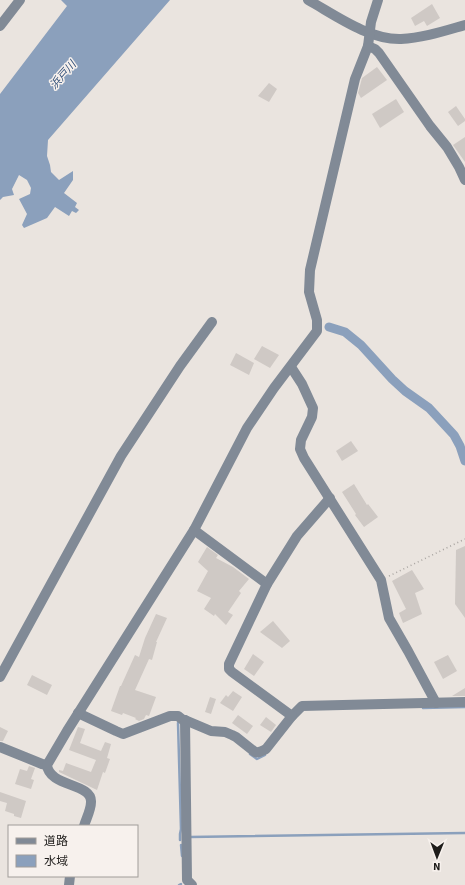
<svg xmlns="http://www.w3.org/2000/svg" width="465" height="885" viewBox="0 0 465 885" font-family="'Source Sans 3','Noto Sans JP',sans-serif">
  <rect width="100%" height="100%" fill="#eae4df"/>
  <!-- water -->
  <polygon fill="#8ba0bc" points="61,0 170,0 48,140 47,156 50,165 51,172 59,180 73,171 73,180 64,193 77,203 75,207 79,210 76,213 72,211 69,216 55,207 47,218 24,228 22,225 27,214 19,199 30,194 31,188 27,180 19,175 12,189 14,195 3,197 0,200 0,94 67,6"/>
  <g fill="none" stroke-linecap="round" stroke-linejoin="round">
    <!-- stream -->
    <g stroke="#8ba0bc" stroke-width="2.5">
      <polyline points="423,708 465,707"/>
      <polyline points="178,723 181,829 180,834 180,840"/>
      <polyline points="250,754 257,759 265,755"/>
      <polyline points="190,837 465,833"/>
      <polyline points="181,845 182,856"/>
      <polyline points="179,885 181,884"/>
    </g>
    <!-- canal -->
    <polyline stroke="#8ba0bc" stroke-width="9" points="329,327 345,332 361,345 392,379 405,391 429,408 454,435 460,446 465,461"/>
  </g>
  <!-- building -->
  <g fill="#cfc9c5">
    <polygon points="432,4 440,18 427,26 424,21 415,26 411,18"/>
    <polygon points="377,67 387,80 361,98 358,93 362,78"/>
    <polygon points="269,83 277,89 269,102 258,96"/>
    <polygon points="396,99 404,112 380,128 372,114"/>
    <polygon points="456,106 465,119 465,121 458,126 448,112"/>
    <polygon points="465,137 465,162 453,145"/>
    <polygon points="262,346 279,355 270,368 254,359"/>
    <polygon points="236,353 254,363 249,375 230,365"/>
    <polygon points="351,441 358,451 342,461 336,451"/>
    <polygon points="354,484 367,505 368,504 378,517 364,527 355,515 356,514 342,492"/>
    <polygon points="465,546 465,618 455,604 456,550"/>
    <polygon points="207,547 218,555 216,558 233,567 249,579 239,591 241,593 228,612 233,615 226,625 215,614 214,616 204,609 211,598 197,591 208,571 198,562"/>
    <polygon points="412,570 424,589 415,593 422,614 403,623 399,613 406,609 392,581"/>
    <polygon points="156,614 167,618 156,642 157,642 152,660 149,659 135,690 156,697 149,716 146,715 144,719 139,721 135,719 136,718 123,713 122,715 111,711 120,686 121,686 135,655 139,657 145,638"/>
    <polygon points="273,621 290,641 282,648 260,632"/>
    <polygon points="253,654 264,662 254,676 244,669"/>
    <polygon points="448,655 457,671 443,679 434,662"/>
    <polygon points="32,675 52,685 47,695 27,685"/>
    <polygon points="465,688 465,696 452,696"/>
    <polygon points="233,691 242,697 233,711 220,703 226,695 228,697"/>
    <polygon points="210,697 216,699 211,714 205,712"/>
    <polygon points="238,715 253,726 247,734 232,723"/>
    <polygon points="266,717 276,725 271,732 260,725"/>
    <polygon points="0,727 8,731 3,741 0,741"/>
    <polygon points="78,727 85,729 80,743 101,751 105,742 111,744 107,758 110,759 105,773 103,772 97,790 59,772 59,770 63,771 66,763 91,772 96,760 69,750"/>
    <polygon points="29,766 35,768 31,779 34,780 31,789 15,784 20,769 27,771"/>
    <polygon points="0,792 26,801 21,818 14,816 14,814 5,811 7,803 0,801"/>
  </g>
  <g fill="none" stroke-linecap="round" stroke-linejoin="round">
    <!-- path -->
    <polyline stroke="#a8a4a0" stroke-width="1.5" stroke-dasharray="1 3" stroke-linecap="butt" points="389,576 465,539"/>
    <!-- minor -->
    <g stroke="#818a96" stroke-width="10">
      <path d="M308,0C335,15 369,40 401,39C423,38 444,31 465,25"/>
      <polyline points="0,26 20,0"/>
      <polyline points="368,46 375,49 379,53 430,126 447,147 459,167 465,180"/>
      <polyline points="291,367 302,384 313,408 312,417 301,440 300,449 304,458 381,580 389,618 408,651 436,703"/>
      <polyline points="194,530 267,584"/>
      <polyline points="0,677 121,456 180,366 212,322"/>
      <path d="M78,713L116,731L123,734L170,716H178L183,720H185L211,731L225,732L232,735L236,737L255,752C260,753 262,751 266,749L292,716L302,706L465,702"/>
      <polyline points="292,716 232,672 229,669 229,664 267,584 297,536 330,498"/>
      <polyline points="185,720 187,880 192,885"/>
      <polyline points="0,747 42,764 47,765"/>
      <path d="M84,826C86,819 91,810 91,802C92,783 49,787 47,765L67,731L194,530L247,428L274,388L317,331V320L309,292L310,270L355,79L368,46L371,22L378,0"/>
      <polyline points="69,885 70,876"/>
    </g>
  </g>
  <g text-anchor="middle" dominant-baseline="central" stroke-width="3" stroke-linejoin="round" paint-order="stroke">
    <!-- water labels -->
    <g font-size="11" font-style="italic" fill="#325079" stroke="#f7f1ed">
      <text transform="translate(63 75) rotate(-49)">浜戸川</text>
    </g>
  </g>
  <!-- legend -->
  <rect x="8" y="825" width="130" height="52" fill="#f7f1ed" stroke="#a09c99"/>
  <rect x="16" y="838" width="20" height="6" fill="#818a96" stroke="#a09c99"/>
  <text x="44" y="845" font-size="12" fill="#1e1c1a">道路</text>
  <rect x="16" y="855" width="20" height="12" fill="#8ba0bc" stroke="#a09c99"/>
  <text x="44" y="865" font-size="12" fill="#1e1c1a">水域</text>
  <!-- north arrow -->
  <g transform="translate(437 857) rotate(181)" stroke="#f7f1ed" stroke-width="3" paint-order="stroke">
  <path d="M0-3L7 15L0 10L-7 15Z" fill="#1e1c1a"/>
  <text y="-6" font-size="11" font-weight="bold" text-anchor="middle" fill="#1e1c1a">N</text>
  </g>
</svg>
